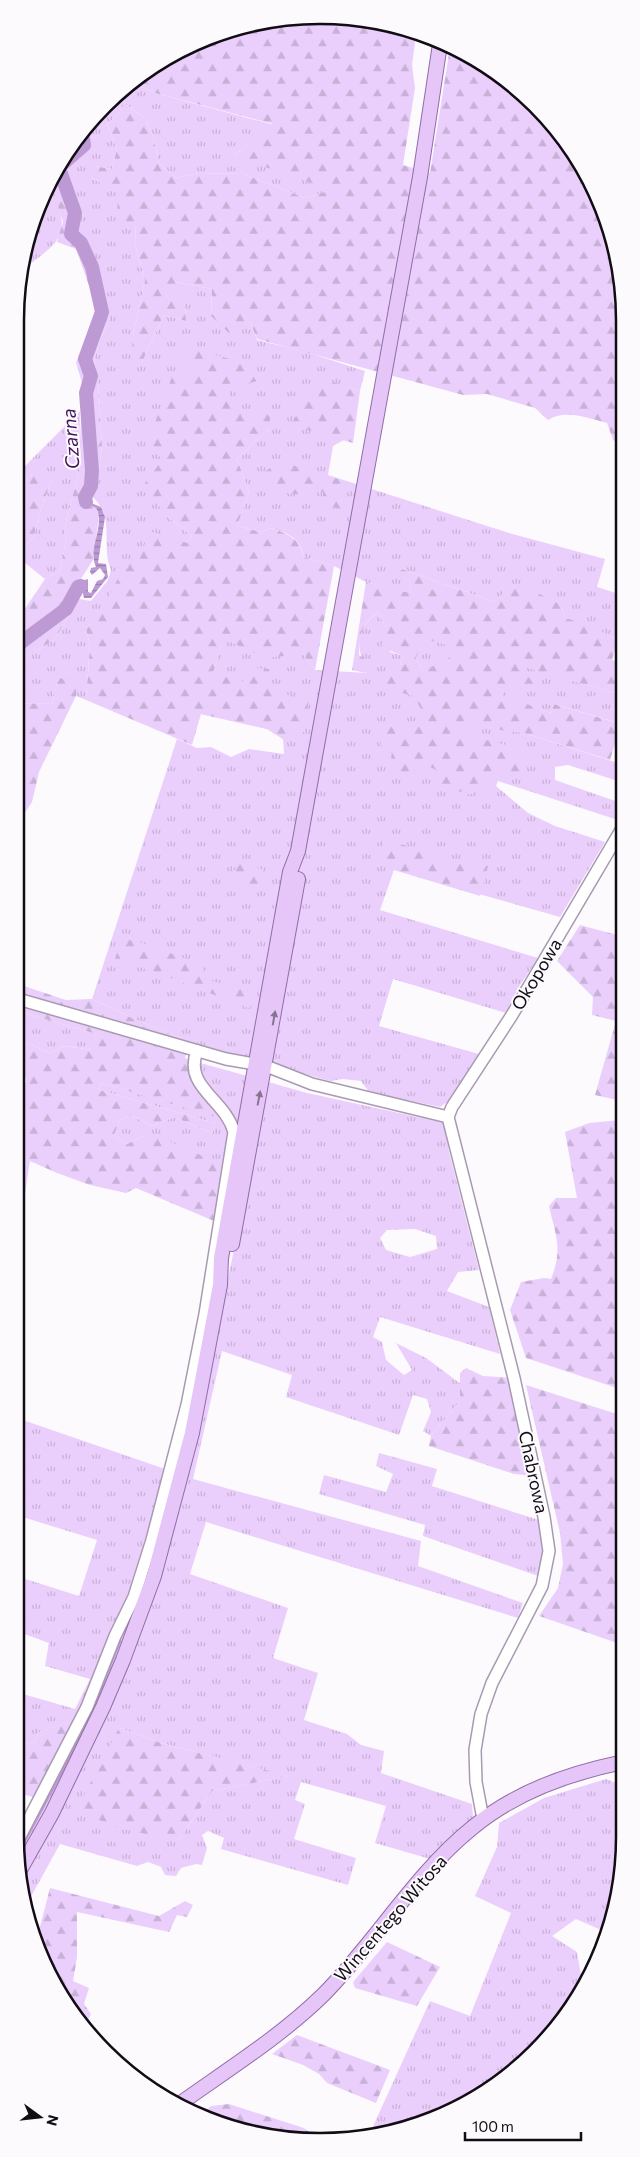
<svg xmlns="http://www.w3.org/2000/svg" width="640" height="2157" viewBox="0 0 640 2157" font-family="Commissioner,sans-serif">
  <defs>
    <pattern id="grass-tufts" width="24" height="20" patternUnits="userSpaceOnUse" patternTransform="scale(1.25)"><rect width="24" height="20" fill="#eacffc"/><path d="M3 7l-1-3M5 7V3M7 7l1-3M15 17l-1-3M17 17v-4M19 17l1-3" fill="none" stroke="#c8b1d7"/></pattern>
    <pattern id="forest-firs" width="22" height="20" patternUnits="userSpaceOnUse" patternTransform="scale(1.25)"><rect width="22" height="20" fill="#eacffc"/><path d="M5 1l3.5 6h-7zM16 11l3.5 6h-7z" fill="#c8b1d7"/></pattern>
    <pattern id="water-rules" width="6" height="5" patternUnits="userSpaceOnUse" patternTransform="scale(1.25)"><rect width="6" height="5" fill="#be9ad4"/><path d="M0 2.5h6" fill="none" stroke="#997cab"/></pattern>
  </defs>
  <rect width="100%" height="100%" fill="#fdfafe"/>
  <!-- grass -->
  <g fill="url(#grass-tufts)" fill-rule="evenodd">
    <path d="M134,83L155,93L274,125L235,155L332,190L305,198L244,174L199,173L176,178L159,163L153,136L145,118L125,104L117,116L107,124L117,149L112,169L94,166L92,179L117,188L136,223L135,244L145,280L133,336L142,362L164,315L186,321L185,306L175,282L212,289L211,316L250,322L257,340L303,351L365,371L360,391L318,378L339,438L344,440L333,446L328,475L509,533L605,559L597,587L622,595V641L566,618L559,604L510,587L495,602L396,567L411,584L409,594L366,582L334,566L304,557C298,536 291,535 271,528L261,532L237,526L249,492L237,459L270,428L230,406V389L195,376L164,458V514L192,536L187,543L139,561L86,629L90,645L86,700L76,696V681L58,679L52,704L19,703V661L54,640L79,599L91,601L108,580L111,570C100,544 117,515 90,495L97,487L102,446L98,379L94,361L99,342L110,318C102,289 97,255 76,232C80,210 72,191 65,170L90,145V127Z"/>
    <path d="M52,186C72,238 61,240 21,271V260Z"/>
    <polygon points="80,411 79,472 66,522 65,545 60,571 45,579 20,559 20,554 34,536 39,515 51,481 33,474 20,485 20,471"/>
    <path d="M235,599L303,654L315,670L367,673C356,647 355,629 378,612L385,627L390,652L403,656L400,665L423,671L416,658L420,649L428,639L622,695V724L554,704L551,713L530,706L524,733L621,764V782L568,765L555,767V780L621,803V813L618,820L498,781L496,786L528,813L555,826L605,842L560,917L394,870L380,910L538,958L518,988L506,1013L393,979L379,1026L479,1054L450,1100L440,1107L369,1092L361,1081L343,1079L330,1081L190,1042L132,1018L92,999L177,739L197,748L211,747L231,757L249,749L284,754L283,739L267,729L201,714Z"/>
    <polygon points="18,984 30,988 24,1013 96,1034 92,1050 64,1046 49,1053 23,1041 18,1043"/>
    <path d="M190,1060L307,1093L445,1123L449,1152L479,1270L458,1272L447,1291L489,1307L500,1354L380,1317L373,1337L382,1342L386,1360L404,1375L412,1370L396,1343L426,1358L461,1384L460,1401L431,1436L423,1431L431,1412L427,1399L413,1395L399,1435L286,1397L292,1375L222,1351L193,1479L421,1541L418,1566L523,1603L518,1618L206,1522L190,1574L288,1608L273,1658L318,1673L304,1720L347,1734L361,1745L384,1751L381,1773L472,1804L473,1817L430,1859L375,1843L386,1806L301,1782L295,1800L305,1804L294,1839L356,1858L348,1885L221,1849L224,1838L208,1831L202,1835L207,1848L202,1865L196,1864L181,1868L176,1876L165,1875L161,1867L148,1862L137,1866L60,1844L28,1902L23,1875L35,1853L129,1656L211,1358L243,1207L228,1202L177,1478L130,1633L63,1784L20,1861L15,1839L74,1721L39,1732L34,1744L15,1740L16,1692L75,1709L90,1679L45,1666L49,1643L16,1631V1576L79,1596L97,1540L16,1515L17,1418L168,1470L184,1405C181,1394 185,1374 192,1365L214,1221L143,1136L127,1144L114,1135L120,1120L130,1115L152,1126L174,1117L212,1133L215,1123L99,1090L101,1083L216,1116ZM415,1229L436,1236L437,1249L410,1257L386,1250L380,1238L387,1230ZM119,1728L161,1743L288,1776L212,1791L178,1841Z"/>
    <polygon points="18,1141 30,1161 23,1206 17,1205"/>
    <polygon points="379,1453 437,1469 432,1486 539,1520 543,1558 538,1576 423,1536 425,1525 319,1494 324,1475 386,1492 393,1474 376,1466"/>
    <polygon points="606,1779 619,1784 619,1886 601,1930 576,1919 552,1936 577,1952 581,1976 574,2006 505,2079 399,2132 370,2133 430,2001 470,2016 511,1913 475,1896 497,1847 499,1823 544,1798"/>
  </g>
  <!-- forest -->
  <g fill="url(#forest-firs)" fill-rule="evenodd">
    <path d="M261,21H380L416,35L412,65L415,88L403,165L430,173L450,47L473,56L549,119L594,185L622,280V445L613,440L607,423C588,418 565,409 548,420L535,408L487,394L463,395L257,339L250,322L229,333L211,316L212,289L176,282L185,306L186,321L164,315L142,362L131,360L133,336L145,280L135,244L136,223L118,224L117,188C105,184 89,182 86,168L94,166L112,169L117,149L107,124L117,116L125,104L145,118L153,136L159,163L176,178L199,173L244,174L305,198L331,190L234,156L273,124L155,93L134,83L151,66Z"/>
    <path d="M90,127V145L65,170C72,191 80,210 76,232C97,255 102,289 110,318L99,342L94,361L98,379L102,446L97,488L91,486L84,493L82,502L96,508L99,516L93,560L79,582V599L54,640L19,661L20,616L45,579L60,571L65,545L66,522L79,472L82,383L76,362L99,314L76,249L57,242L63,222L52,186L64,157Z"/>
    <path d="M187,347L241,362L257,381L230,389V406L270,415V428L237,459L249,492L237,526L261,532L271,528C291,536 297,536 304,557L334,566L315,670L303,654L265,658L224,639L213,673L243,681L254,668L269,669L272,692L309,699L304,732L283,739L267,729L201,714L192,745L86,700L90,645L86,629L105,603L126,564L139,561L149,531L187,543L192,536L164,514L145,483L163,459L146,447L173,374L195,376L180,357Z"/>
    <polygon points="318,377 360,391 353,443 291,425"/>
    <polygon points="292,465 348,482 343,509 323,505 323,492 314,488 303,495 278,492 263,481 263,473 270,468"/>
    <polygon points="41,472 51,481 39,515 34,536 20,554 20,485 33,474"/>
    <path d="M396,567L495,602L510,586L534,591L559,604L566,618L593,627L618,640L612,660L622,663V695L520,666L538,689L511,683L502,695L551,713L554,704L621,724L610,760L524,733L506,731L466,722L463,734L510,746L527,760L524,774L497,777L496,786H481L470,795L435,783L436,770L421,762L409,778L390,772L392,750L381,747V727H432L413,696L389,689L383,677L388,666L400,665L403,656L381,647L385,627L378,612C361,624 360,635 359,655L371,663L366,673L352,670L366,582L409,593L411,584L388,575ZM429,640L460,649L446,660L423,671L416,658L420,649Z"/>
    <polygon points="58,678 77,681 76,696 39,772 32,802 19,822 19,703 52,704"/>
    <path d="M385,839L429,853L441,863L457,860L488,866L480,896L394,870C381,860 380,854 385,839Z"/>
    <polygon points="240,864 265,870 258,888 234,883 230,874"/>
    <polygon points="580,925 621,936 621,1101 595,1095 616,1021 592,1015 593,997 557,961"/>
    <polygon points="121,940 134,940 203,965 204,979 253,992 251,1009 158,973 115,959"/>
    <polygon points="30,988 66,1000 92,999 132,1018 190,1042 185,1058 190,1060 221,1115 216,1117 101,1083 99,1090 215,1123 212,1133 174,1117 152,1126 130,1115 120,1120 114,1135 127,1144 143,1136 166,1140 221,1164 214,1221 136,1188 126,1193 90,1185 57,1173 30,1161 18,1141 18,1105 26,1081 24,1069 18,1063 18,1043 23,1041 49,1053 64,1046 91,1050 96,1034 24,1013"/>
    <path d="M621,1120L620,1389L526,1358L510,1310L521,1282L544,1278L551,1279C563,1249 556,1237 549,1206L556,1198H577L565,1132L589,1123Z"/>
    <polygon points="466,1368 483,1376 514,1378 535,1476 514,1474 429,1446 431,1436 460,1401 460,1373"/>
    <polygon points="526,1385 620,1415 620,1644 539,1616 558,1588 563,1564 560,1533"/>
    <polygon points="75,1720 36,1798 15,1792 15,1740 34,1744 39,1732"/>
    <polygon points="119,1728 161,1743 289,1776 212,1791 178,1841 118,1828 76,1810"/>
    <polygon points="50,1888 159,1916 185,1901 193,1905 187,1917 177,1915 169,1932 77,1912 77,1957 73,1981 89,1988 84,2004 91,2014 87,2023 81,2022 38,1953 36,1942"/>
    <polygon points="387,1942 440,1967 417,2006 355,1988 353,1982"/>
    <polygon points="297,2035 390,2070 376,2103 327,2083 319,2074 303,2065 272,2054"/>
    <polygon points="229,2104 304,2128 315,2137 280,2139 202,2115 211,2106"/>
  </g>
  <!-- water -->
  <path fill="url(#water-rules)" d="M91,486L87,498L91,503L101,507L105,517L98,563L106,564L108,577L91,598H84L82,589L69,600L78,582L88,579V592L91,593L97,581L103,579L105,575L100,568L92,575L90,572L91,568L96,567C87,548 106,525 96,508L82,502L84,493Z"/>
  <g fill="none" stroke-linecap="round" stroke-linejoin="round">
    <!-- stream -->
    <g stroke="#be9ad4" stroke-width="2.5">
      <polyline points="95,1703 120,1641"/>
      <polyline points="18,1854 69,1759 88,1717"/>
    </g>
    <!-- river -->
    <g stroke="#be9ad4" stroke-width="14">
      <polyline points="60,166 84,145 82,134"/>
      <polyline points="59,168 75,213 71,234 81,243 92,267 102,312 85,359 91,376 86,393 92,470 91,486 85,497 86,502"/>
      <polyline points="19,644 66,609 78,587 81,586"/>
    </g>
    <!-- minor casing -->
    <g stroke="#a89bb1" stroke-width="14">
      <g id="minor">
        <polyline points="18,999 226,1059 266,1066 312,1084 448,1117"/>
        <polyline points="483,1819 476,1782 475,1750 481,1714 492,1683 542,1586 549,1551 544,1517 514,1378 448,1117 452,1107 512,1015 621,830"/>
        <path d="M16,1844L87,1707L115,1636L134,1597L152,1540L187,1405L205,1314L234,1132C225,1099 183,1087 197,1051"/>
      </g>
    </g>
    <!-- major casing -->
    <g stroke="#916da7" stroke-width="16">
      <g id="major">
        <polyline points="232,1244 298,879"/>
        <polyline points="21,1868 52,1813 103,1707 123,1660 154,1576 192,1433 220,1285 221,1258 290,872 298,851 312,773 420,177 440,44"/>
        <path d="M178,2105C227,2070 280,2037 323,1995C375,1943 415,1874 472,1828C514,1793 566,1774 619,1763"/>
      </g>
    </g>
    <!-- minor -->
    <use href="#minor" stroke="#fff" stroke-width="11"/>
    <!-- major -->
    <use href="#major" stroke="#e6c6f9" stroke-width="14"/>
  </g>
  <!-- one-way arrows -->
  <defs><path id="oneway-solid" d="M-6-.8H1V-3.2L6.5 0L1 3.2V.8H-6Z" transform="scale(1.25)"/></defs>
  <g fill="#877392">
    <use href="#oneway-solid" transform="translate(274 1018) rotate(-80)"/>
    <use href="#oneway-solid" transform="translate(259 1098) rotate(-79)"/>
  </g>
  <g text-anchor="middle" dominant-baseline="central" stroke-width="4" stroke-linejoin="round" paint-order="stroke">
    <!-- street labels -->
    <g font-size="18" fill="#120d15" stroke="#fdfafe">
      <text transform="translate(536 974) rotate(-59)">Okopowa</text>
      <text transform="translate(534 1472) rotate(78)">Chabrowa</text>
      <text transform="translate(390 1918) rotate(-49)">Wincentego Witosa</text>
    </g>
    <!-- water labels -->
    <g font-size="19" font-style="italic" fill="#421359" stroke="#fdfafe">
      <text transform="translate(70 439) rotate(-94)">Czarna</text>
    </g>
  </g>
  <!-- crop -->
  <path d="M0 0H640V2157H0ZM320 24H320A296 296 0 0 1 616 320V1837A296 296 0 0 1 320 2133H320A296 296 0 0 1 24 1837V320A296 296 0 0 1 320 24Z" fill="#fdfafe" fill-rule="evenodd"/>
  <path fill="none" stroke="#120d15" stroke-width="2.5" d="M320 24H320A296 296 0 0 1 616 320V1837A296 296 0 0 1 320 2133H320A296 296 0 0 1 24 1837V320A296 296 0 0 1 320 24Z"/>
  <!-- north arrow -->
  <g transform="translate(40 2117) rotate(105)" stroke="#fdfafe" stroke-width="4" paint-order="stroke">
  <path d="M0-4L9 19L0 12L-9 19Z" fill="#120d15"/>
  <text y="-8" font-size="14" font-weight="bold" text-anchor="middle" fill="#120d15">N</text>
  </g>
  <!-- scale -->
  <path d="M465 2132v8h116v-8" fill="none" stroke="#120d15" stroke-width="2.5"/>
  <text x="472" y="2132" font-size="15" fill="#120d15" stroke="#fdfafe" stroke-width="4" paint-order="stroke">100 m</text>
</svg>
